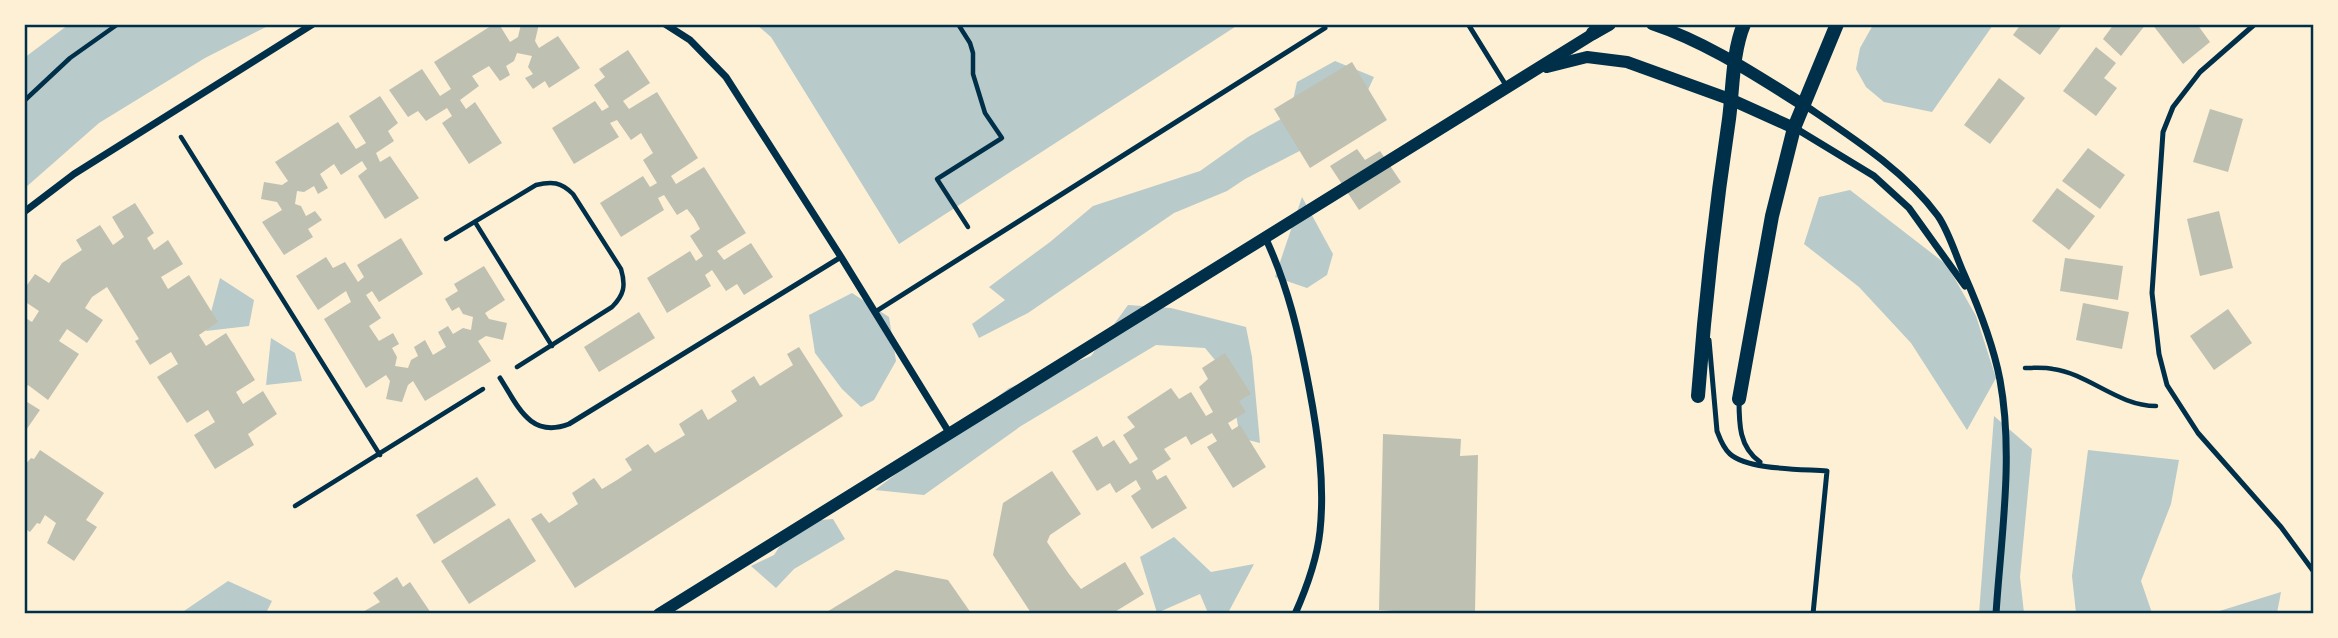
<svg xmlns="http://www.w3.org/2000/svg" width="2338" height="638" viewBox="0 0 2338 638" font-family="Manrope,sans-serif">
  <rect width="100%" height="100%" fill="#fdf0d5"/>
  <!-- green -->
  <g fill="#b9caca">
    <polygon points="68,25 270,25 205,58 99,123 25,188 24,58"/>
    <polygon points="757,25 1238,25 899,244 771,37"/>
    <polygon points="1873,25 1873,24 1993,25 1932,112 1884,102 1866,87 1856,69 1860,48"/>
    <polygon points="1335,61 1374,77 1352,124 1245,179 1227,191 1174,213 1028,313 979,338 972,324 1005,300 989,287 1050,242 1093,206 1200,171 1248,137 1290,114 1297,82"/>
    <polygon points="1850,190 1947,265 1976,316 1996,378 1967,430 1911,343 1859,287 1804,244 1819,197"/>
    <polygon points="1302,197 1333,254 1327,275 1307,288 1275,277"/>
    <polygon points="220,278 254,300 249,326 206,331"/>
    <polygon points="852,293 889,317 896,361 874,400 861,407 842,389 815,353 809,315"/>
    <polygon points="1128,305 1171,308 1246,327 1252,357 1260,443 1240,438 1230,378 1205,348 1156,345 1021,426 924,495 875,490 1009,388 1091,356"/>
    <polygon points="271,338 295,353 302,381 266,385"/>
    <polygon points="1994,416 2032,449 2020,577 2024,613 1979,614"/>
    <polygon points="2088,450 2179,460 2171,504 2141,581 2152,613 2076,613 2072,576"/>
    <polygon points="833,519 845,539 794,569 776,588 751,566 774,555 796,522"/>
    <polygon points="1174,537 1211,572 1254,564 1228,613 1208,613 1200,594 1157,613 1140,557"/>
    <polygon points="228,581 272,601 266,613 181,613"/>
    <polygon points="2281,592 2277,613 2213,613"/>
  </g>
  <!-- building -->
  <g fill="#bec0b2">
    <polygon points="494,24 499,24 510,42 518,37 521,24 539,24 535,41 539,48 558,36 580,68 549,88 545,81 533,89 525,78 533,74 528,67 532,56 517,53 514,61 506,66 510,75 500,81 489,66 472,76 479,86 460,100 466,109 475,102 502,143 469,164 442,123 452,116 447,108 426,121 418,111 408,117 389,90 422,69 440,96 451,89 434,62"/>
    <polygon points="2021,24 2063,24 2040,55 2013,35"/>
    <polygon points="2114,24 2146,24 2121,56 2103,39"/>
    <polygon points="2152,24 2197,24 2210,42 2183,64"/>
    <polygon points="2096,47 2116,63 2104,78 2117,88 2096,116 2063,91"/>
    <polygon points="628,50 650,83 623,101 629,109 657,92 698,158 671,176 676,184 704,167 746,233 717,251 724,260 751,243 773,277 744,295 737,284 726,291 712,270 705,275 711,286 667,313 647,278 690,251 696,261 703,256 690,236 700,229 694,218 687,209 677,215 664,195 658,198 664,210 621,237 600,203 643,176 650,187 657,183 643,160 653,153 641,133 631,140 617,120 610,123 619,137 574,164 552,128 595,101 602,111 609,107 594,85 605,77 599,69"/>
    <polygon points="1352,62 1387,120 1310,168 1274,109"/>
    <polygon points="1999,78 2025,98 1990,144 1964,125"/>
    <polygon points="380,96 398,123 388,131 394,141 376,153 380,162 390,156 419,198 385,219 358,176 367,169 362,161 341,175 334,164 320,174 328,188 318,194 314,186 304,192 297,191 295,204 301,206 306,216 315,211 322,220 308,229 313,237 284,255 262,222 282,210 277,202 261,199 264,182 282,185 288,181 275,162 338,122 356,149 366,143 349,116"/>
    <polygon points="2210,109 2243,119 2228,172 2193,162"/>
    <polygon points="2088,148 2125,175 2100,209 2062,181"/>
    <polygon points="1357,149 1365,160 1380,151 1401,182 1359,210 1330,166"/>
    <polygon points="2057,188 2095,216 2069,250 2032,221"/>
    <polygon points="135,203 154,233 147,238 154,250 168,240 183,264 161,277 168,289 189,275 218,322 199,335 206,346 226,333 255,380 236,392 243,404 263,391 277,414 248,434 254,445 215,469 194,435 215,422 208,410 187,423 157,377 178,364 171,352 150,365 135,341 139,339 107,287 92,297 85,308 103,320 87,343 67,329 59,341 79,354 48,400 28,385 24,391 24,317 32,322 39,311 24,301 24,289 35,274 49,283 62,263 82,250 76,240 100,225 113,245 124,237 112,217"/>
    <polygon points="2219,211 2233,268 2200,276 2187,219"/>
    <polygon points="401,238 423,274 379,302 372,291 366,295 381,318 369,326 379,341 393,333 399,344 392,348 397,357 395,366 408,368 411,360 418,356 414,347 425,340 433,355 446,347 438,332 448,326 453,334 463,328 471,330 473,317 463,314 459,307 452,311 445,299 458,291 454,284 484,266 505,300 485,313 489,319 507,323 503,340 486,336 478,341 491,361 425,401 413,381 408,385 402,402 386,399 390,381 386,375 366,388 324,319 351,302 346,291 318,310 296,276 326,257 333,268 345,262 358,282 364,277 357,265"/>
    <polygon points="2065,258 2123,266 2118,300 2060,291"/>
    <polygon points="2083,303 2129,312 2122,349 2076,340"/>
    <polygon points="2228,309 2252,343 2214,370 2190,336"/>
    <polygon points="639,312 655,338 599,372 584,347"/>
    <polygon points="799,347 843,416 575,588 531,519 541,513 549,523 563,514 578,504 572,493 594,478 602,489 617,480 632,470 625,459 648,444 655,453 685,435 679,424 702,409 708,420 737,401 731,391 743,383 754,376 760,386 793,365 787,354"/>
    <polygon points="1225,353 1251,394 1239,401 1246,412 1228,423 1232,430 1240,425 1266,467 1233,488 1207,447 1217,441 1212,433 1191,445 1186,436 1164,449 1171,459 1152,471 1157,480 1166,475 1187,508 1152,529 1131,496 1141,489 1136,480 1116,493 1110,483 1097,491 1072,451 1097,436 1103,447 1114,440 1130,464 1138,459 1123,435 1135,427 1127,417 1171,388 1179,399 1191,392 1206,416 1213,412 1199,387 1208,379 1202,368"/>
    <polygon points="24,400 40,410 24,433"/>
    <polygon points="1383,434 1461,439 1460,456 1478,455 1475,613 1425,613 1379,610"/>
    <polygon points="40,450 104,493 86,520 97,527 74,561 47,543 56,523 45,515 40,524 37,523 30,532 24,528 24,466 31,458 34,459"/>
    <polygon points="1052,471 1081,514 1050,535 1047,542 1069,574 1081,589 1125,562 1144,594 1113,613 1031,613 993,555 1003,503"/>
    <polygon points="477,477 496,505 434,544 416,515"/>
    <polygon points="509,518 536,561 469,604 441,561"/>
    <polygon points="896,570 948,580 971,613 825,613"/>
    <polygon points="397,577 403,587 410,582 431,613 361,613 380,602 373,593"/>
  </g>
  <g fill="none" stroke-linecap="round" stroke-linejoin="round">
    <!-- path -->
    <g stroke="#003049" stroke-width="4.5">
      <polyline points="958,24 970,43 973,53 973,74 985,113 1002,138 937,179 968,227"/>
      <polyline points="24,101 70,58 118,24"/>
      <polyline points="181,137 380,455"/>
      <polyline points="475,222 552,346"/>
      <path d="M446,239L536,185C552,181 561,182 573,194L621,269C626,286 624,295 612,307L517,367"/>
      <path d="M2025,368C2034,368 2044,367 2053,369C2089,374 2118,406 2156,406"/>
      <polyline points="295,506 483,389"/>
    </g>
    <!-- service -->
    <g stroke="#003049" stroke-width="5">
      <polyline points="1468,24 1507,87"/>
      <polyline points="2255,24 2200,72 2173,107 2163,132 2152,293 2159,354 2167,385 2198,433 2281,527 2314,572"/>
      <polyline points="875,312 1325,28"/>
      <path d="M1709,340L1717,431C1720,439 1723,448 1730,454C1748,470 1802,469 1827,471L1813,614"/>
      <path d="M500,378C518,406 530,439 569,424L841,257"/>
      <path d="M1739,399C1739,424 1739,447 1760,462"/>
    </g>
    <!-- minor -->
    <g stroke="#003049" stroke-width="7">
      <polyline points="665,24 690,40 726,77 841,257 950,434"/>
      <path d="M1803,104C1850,136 1904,170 1938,216C1949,232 1956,256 1964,274C1979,308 1993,343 2000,380C2014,456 2001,537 1996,614"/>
      <polyline points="1795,128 1874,176 1909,208 1965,286"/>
      <polyline points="24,212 74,174 313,24"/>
      <path d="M1265,237C1288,286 1299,334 1309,387C1318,434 1325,483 1320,531C1317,560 1307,587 1295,614"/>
    </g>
    <!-- tertiary -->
    <g stroke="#003049" stroke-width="12">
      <path d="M1652,24C1706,42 1754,74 1802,104"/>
      <polyline points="1547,67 1587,57 1627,62 1732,100 1794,128"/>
      <polyline points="659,614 1601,29"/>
    </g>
    <!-- secondary -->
    <g stroke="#003049" stroke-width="14">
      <polyline points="1593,33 1609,24"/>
      <path d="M1698,396C1705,303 1715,212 1729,119C1733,89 1732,53 1744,24"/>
      <polyline points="1739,399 1772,216 1794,128 1837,24"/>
    </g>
  </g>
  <!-- border -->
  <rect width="2338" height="638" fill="none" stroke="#fdf0d5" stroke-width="52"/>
  <rect x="26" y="26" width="2286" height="586" fill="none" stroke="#003049" stroke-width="2.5"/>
</svg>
